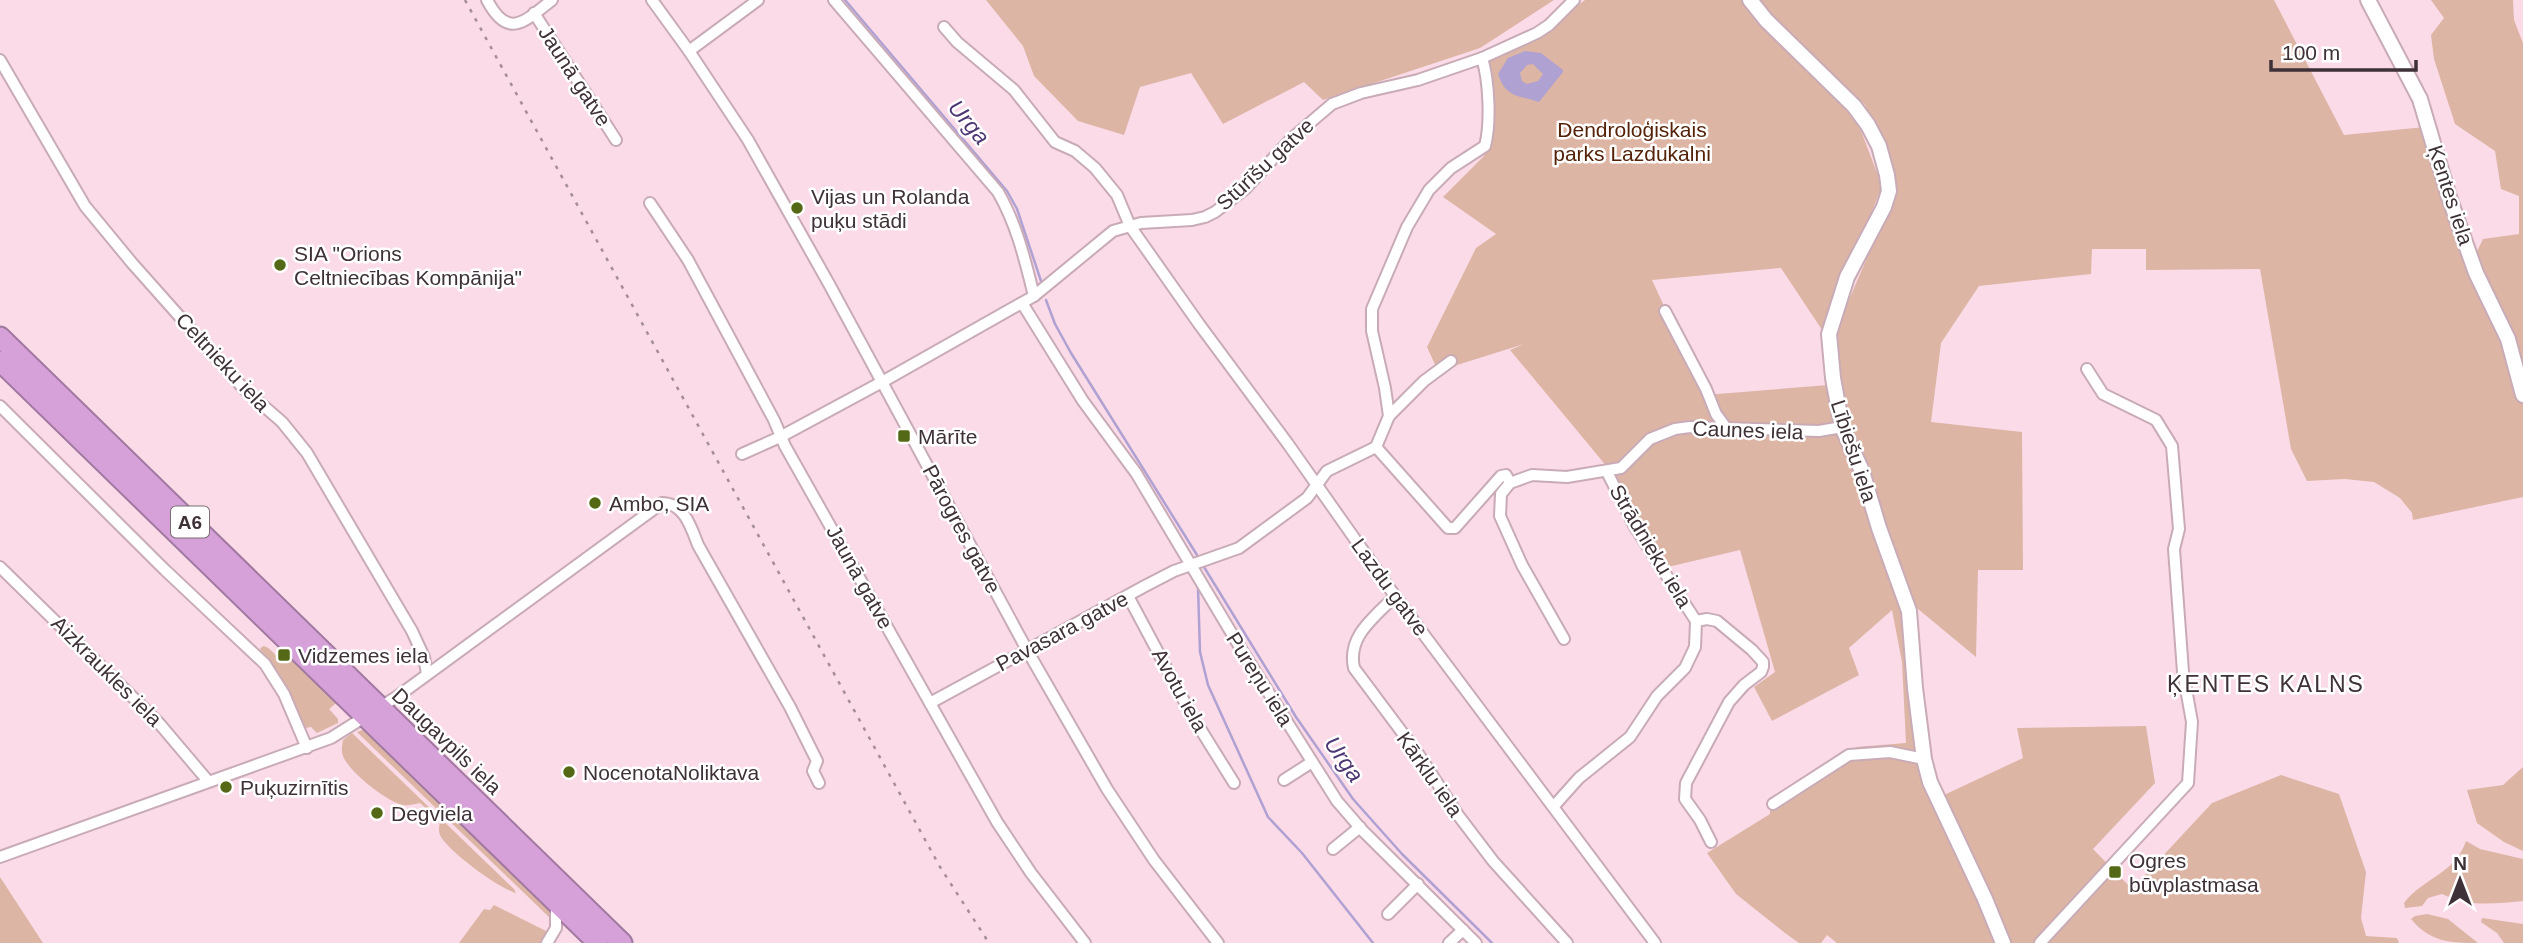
<svg xmlns="http://www.w3.org/2000/svg" width="2523" height="943" viewBox="0 0 2523 943" font-family="Helvetica,sans-serif">
  <rect width="100%" height="100%" fill="#fbdbe8"/>
  <!-- green -->
  <g fill="#ddb5a5" fill-rule="evenodd">
    <polygon points="986,0 1554,0 1480,48 1323,100 1304,82 1223,124 1191,73 1140,87 1124,135 1078,121 1034,76 1023,46"/>
    <path d="M1585,0H1743L1779,35L1778,20L1759,0H2274L2344,135L2425,127L2436,180L2469,268L2483,239L2519,234V196L2501,189L2495,151L2455,124L2434,59L2431,35L2444,18L2431,0H2513L2514,20L2523,43V497L2413,520L2412,513L2400,498L2374,482L2345,479L2307,481L2291,449L2260,269L2146,270V249H2092L2091,274L1979,286L1941,343L1931,422L2022,432L2023,570H1978L1976,657L1912,604L1919,751L1944,795L2023,758L2017,728L2146,726L2155,783L2093,849L2132,889L2212,803L2281,775L2339,794L2366,872L2361,918L2366,936L2397,938L2399,943H1837L1827,935L1821,943H1799L1785,933L1736,894L1707,853L1770,814V799L1856,747L1906,743L1902,662L1892,610L1849,648L1859,675L1772,721L1754,687L1775,672L1740,550L1655,570L1630,528L1608,468L1510,350L1524,344L1438,371L1427,347L1476,248L1496,234L1443,197L1484,156L1483,87L1476,64L1544,31ZM1788,30L1865,105L1897,188L1833,337L1844,396L1828,385L1705,395L1652,280L1781,268L1824,333L1882,186L1852,107L1789,45Z"/>
    <path d="M263,646C271,647 276,658 284,661L287,657L340,700L329,709L338,719V723L317,733L311,727L306,728L273,665L260,649Z"/>
    <polygon points="362,730 366,730 551,909 552,918 551,919 357,732"/>
    <path d="M352,733L514,889L516,893C498,888 451,853 441,837C438,832 439,827 440,821L420,803C414,804 409,806 403,805C387,802 348,771 343,756C341,751 342,746 343,740Z"/>
    <polygon points="2523,767 2523,851 2504,842 2477,823 2467,790 2503,785"/>
    <path d="M2466,841L2480,849L2523,859V901C2493,904 2469,907 2442,894L2428,898L2422,906L2405,908L2404,903C2423,878 2455,874 2466,841Z"/>
    <polygon points="0,877 43,943 0,943"/>
    <polygon points="494,905 548,932 541,943 459,943 484,909 490,910"/>
    <path d="M2427,914L2448,919L2478,943C2450,943 2430,942 2411,919L2415,916Z"/>
    <polygon points="2482,918 2523,924 2523,943 2504,943 2497,933 2481,922"/>
  </g>
  <!-- water -->
  <path fill="#b0a1d3" fill-rule="evenodd" d="M1525,51L1541,53L1563,70V72L1539,102C1518,95 1506,98 1498,74L1508,58ZM1533,64L1543,74L1538,81L1527,84L1522,81L1520,73L1527,65Z"/>
  <g fill="none" stroke-linecap="round" stroke-linejoin="round">
    <!-- stream -->
    <g stroke="#b0a1d3" stroke-width="2.5">
      <polyline points="845,0 1007,191 1017,209 1041,281"/>
      <polyline points="1046,300 1055,324 1071,353 1197,555"/>
      <polyline points="1204,567 1296,717 1353,799 1402,854 1492,943"/>
      <polyline points="1198,587 1200,652 1208,685 1268,817 1302,853 1373,943"/>
    </g>
    <!-- street casing -->
    <g stroke="#c9abb7" stroke-width="14">
      <g id="street">
        <path d="M487,0C508,40 524,22 552,0"/>
        <polyline points="652,0 689,51 748,140 829,284 1027,650 1107,789 1154,860 1218,943"/>
        <path d="M834,0L998,192C1017,225 1025,260 1034,296"/>
        <polyline points="534,13 616,140"/>
        <polyline points="944,27 957,42 1014,90 1055,142 1075,151 1095,168 1117,195 1130,226 1199,324 1288,444 1395,596 1655,943"/>
        <polyline points="689,51 758,0"/>
        <polyline points="0,60 85,206 132,263 244,389 282,422 307,453 412,631 424,657 427,674"/>
        <polyline points="650,203 688,260 774,420 785,446 997,822 1031,873 1085,943"/>
        <polyline points="1022,303 1083,401 1136,473 1241,649 1337,801 1362,830 1476,943"/>
        <polyline points="1665,311 1706,389 1716,414 1727,429"/>
        <polyline points="0,406 165,570 265,664 284,694 307,748"/>
        <polyline points="1389,416 1424,381 1451,361"/>
        <polyline points="1376,447 1448,528 1455,528 1501,476 1506,475 1510,483"/>
        <polyline points="742,454 780,437 882,382 1034,296 1113,231 1141,223 1192,220 1205,217 1215,212 1245,189 1291,139 1332,104 1361,93 1418,80 1482,58 1537,33 1549,25 1574,0"/>
        <polyline points="0,567 158,722 208,781"/>
        <polyline points="1128,596 1191,714 1234,783"/>
        <path d="M1395,596C1374,618 1347,636 1354,668L1419,755L1458,815L1493,861L1567,943"/>
        <polyline points="1696,621 1707,619 1717,621 1752,650 1763,662 1763,667 1761,672 1744,685 1729,702 1686,783 1685,799 1700,820 1711,842"/>
        <polyline points="1564,639 1522,565 1500,516 1501,494 1510,483 1532,475 1567,477 1621,468 1650,439 1675,429 1690,427 1819,431 1842,427"/>
        <path d="M930,703L1145,586L1174,571L1239,548L1307,498L1327,471L1376,447L1389,416L1385,388L1372,331V309L1407,227L1429,190L1451,168L1485,146C1491,123 1489,80 1482,58"/>
        <polyline points="1284,780 1312,762"/>
        <polyline points="1773,804 1849,755 1890,752 1924,759"/>
        <polyline points="1554,806 1579,778 1630,737 1657,696 1685,668 1695,647 1696,621 1635,527 1607,472"/>
        <polyline points="1333,849 1360,827"/>
        <path d="M0,857L331,738L398,696L662,503C684,503 691,527 698,545L790,707L817,761L813,771L819,783"/>
        <polyline points="1388,914 1418,884"/>
        <polyline points="547,943 556,928 556,903"/>
        <polyline points="1449,943 1463,930"/>
        <polyline points="2040,943 2188,783 2192,722 2183,672 2174,549 2179,529 2172,446 2156,420 2103,394 2087,369"/>
      </g>
    </g>
    <!-- secondary casing -->
    <g stroke="#c9abb7" stroke-width="18">
      <g id="secondary">
        <polyline points="1750,0 1766,20 1854,106 1868,125 1879,146 1887,175 1889,191 1884,207 1847,277 1829,334 1833,378 1842,427 1862,471 1879,528 1909,611 1915,688 1924,759 1930,782 1985,899 2003,943"/>
        <polyline points="2368,0 2420,99 2449,197 2476,273 2508,339 2523,395"/>
      </g>
    </g>
    <!-- highway casing -->
    <g stroke="#a179a0" stroke-width="23">
      <g id="highway">
        <polyline points="0,337 622,943"/>
        <polyline points="0,361 598,943"/>
      </g>
    </g>
    <!-- street -->
    <use href="#street" stroke="#fff" stroke-width="10"/>
    <!-- secondary -->
    <use href="#secondary" stroke="#fff" stroke-width="14"/>
    <!-- highway -->
    <use href="#highway" stroke="#d6a0d9" stroke-width="19"/>
    <!-- rail -->
    <polyline stroke="#a68e98" stroke-width="2.5" stroke-dasharray="3.5 7" stroke-linecap="butt" points="465,0 940,867 989,943"/>
  </g>
  <!-- markers -->
  <g fill="#546815" stroke="#fff" stroke-width="2.5">
    <circle cx="797" cy="208" r="7"/>
    <circle cx="280" cy="265" r="7"/>
    <rect x="897" y="429" width="14" height="14" rx="3.5"/>
    <circle cx="595" cy="503" r="7"/>
    <rect x="277" y="648" width="14" height="14" rx="3.5"/>
    <circle cx="569" cy="772" r="7"/>
    <circle cx="226" cy="787" r="7"/>
    <circle cx="377" cy="813" r="7"/>
    <rect x="2108" y="865" width="14" height="14" rx="3.5"/>
  </g>
  <g text-anchor="middle" dominant-baseline="central" stroke-width="5" stroke-linejoin="round" paint-order="stroke">
    <!-- shield labels -->
    <rect fill="#fff" stroke="#786f73" stroke-width="2" x="171" y="506.5" width="38" height="31" rx="5"/>
    <g font-size="19" font-weight="bold" fill="#3e3137">
      <text x="190" y="522">A6</text>
    </g>
    <!-- street labels -->
    <g font-size="21" fill="#3e3137" stroke="#fff">
      <text transform="translate(575 76) rotate(57)">Jaunā gatve</text>
      <text transform="translate(1265 164) rotate(-43)">Stūrīšu gatve</text>
      <text transform="translate(2451 195) rotate(72)">Ķentes iela</text>
      <text transform="translate(223 362) rotate(47)">Celtnieku iela</text>
      <text transform="translate(1748 430) rotate(2)">Caunes iela</text>
      <text transform="translate(1854 451) rotate(72)">Lībiešu iela</text>
      <text transform="translate(962 529) rotate(62)">Pārogres gatve</text>
      <text transform="translate(1651 546) rotate(59)">Strādnieku iela</text>
      <text transform="translate(860 577) rotate(61)">Jaunā gatve</text>
      <text transform="translate(1390 587) rotate(54)">Lazdu gatve</text>
      <text transform="translate(1062 631) rotate(-28)">Pavasara gatve</text>
      <text transform="translate(107 671) rotate(45)">Aizkraukles iela</text>
      <text transform="translate(1260 679) rotate(58)">Pureņu iela</text>
      <text transform="translate(1180 690) rotate(61)">Avotu iela</text>
      <text transform="translate(447 741) rotate(44)">Daugavpils iela</text>
      <text transform="translate(1430 774) rotate(55)">Kārklu iela</text>
    </g>
    <!-- park labels -->
    <g font-size="21" fill="#542209" stroke="#fff">
      <text x="1632" y="129">Dendroloģiskais<tspan x="1632" dy="24">parks Lazdukalni</tspan></text>
    </g>
    <!-- poi labels -->
    <g font-size="21" fill="#3e3137" stroke="#fff" text-anchor="start">
      <text x="811" y="196">Vijas un Rolanda<tspan x="811" dy="24">puķu stādi</tspan></text>
      <text x="294" y="253">SIA "Orions<tspan x="294" dy="24">Celtniecības Kompānija"</tspan></text>
      <text x="918" y="436">Mārīte</text>
      <text x="609" y="503">Ambo, SIA</text>
      <text x="298" y="655">Vidzemes iela</text>
      <text x="583" y="772">NocenotaNoliktava</text>
      <text x="240" y="787">Puķuzirnītis</text>
      <text x="391" y="813">Degviela</text>
      <text x="2129" y="860">Ogres<tspan x="2129" dy="24">būvplastmasa</tspan></text>
    </g>
    <!-- water labels -->
    <g font-size="23" font-style="italic" fill="#4d3674" stroke="#fff">
      <text transform="translate(969 122) rotate(50)">Urga</text>
      <text transform="translate(1344 759) rotate(55)">Urga</text>
    </g>
    <!-- neighbourhood labels -->
    <g font-size="23" letter-spacing="2" fill="#3e3137" stroke="#fff">
      <text x="2266" y="684">ĶENTES KALNS</text>
    </g>
  </g>
  <!-- north arrow -->
  <g transform="translate(2460 880)" stroke="#ffffff" stroke-width="5" paint-order="stroke">
  <path d="M0-5L12 26L0 18L-12 26Z" fill="#3e3137"/>
  <text y="-10" font-size="19" font-weight="bold" text-anchor="middle" fill="#3e3137">N</text>
  </g>
  <!-- scale -->
  <path d="M2271 60v10h145v-10" fill="none" stroke="#3e3137" stroke-width="3.5"/>
  <text x="2282" y="60" font-size="21" fill="#3e3137" stroke="#ffffff" stroke-width="5" paint-order="stroke">100 m</text>
</svg>
